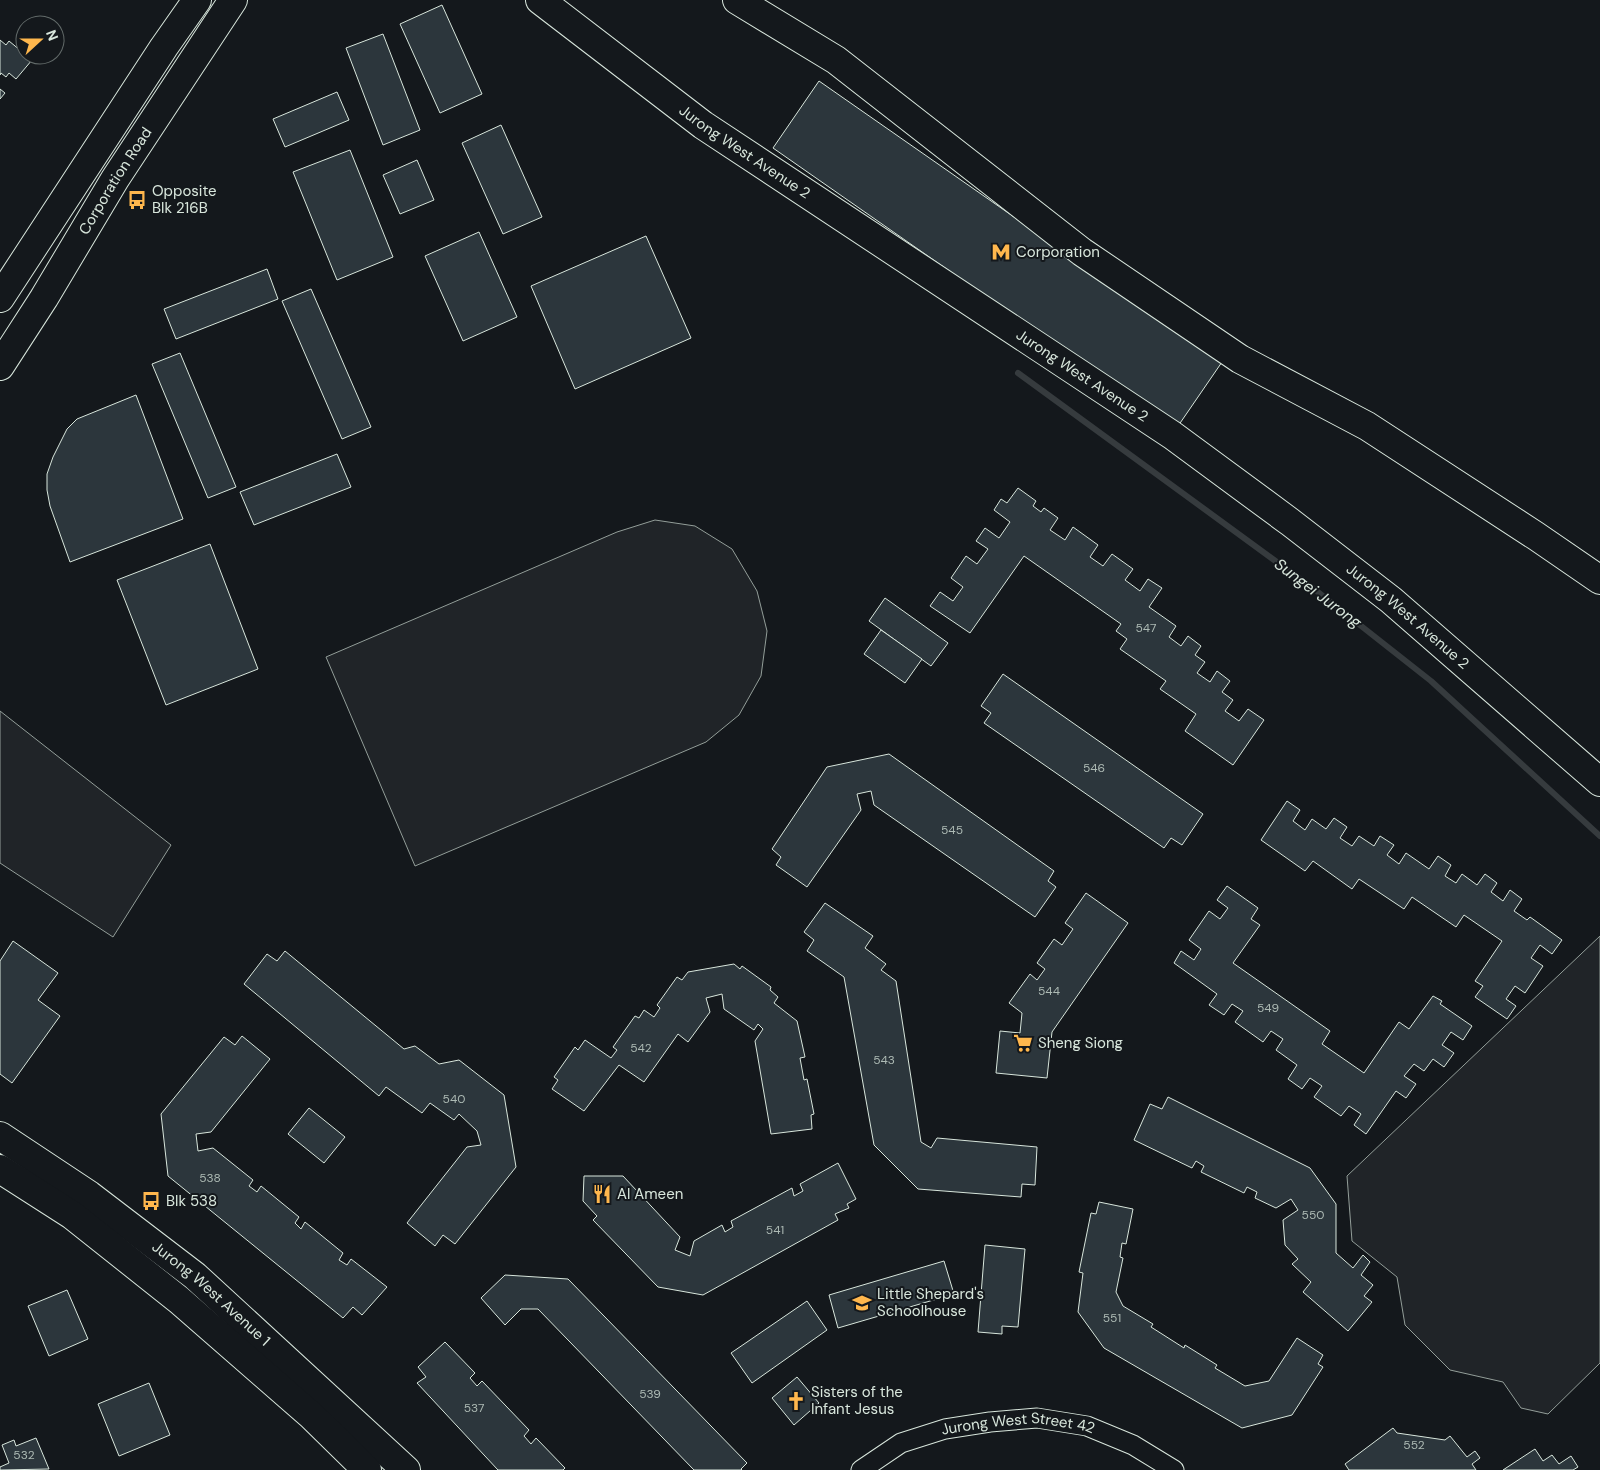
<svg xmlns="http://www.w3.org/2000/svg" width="1600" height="1470" viewBox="0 0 1600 1470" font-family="'DM Sans',sans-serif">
  <rect width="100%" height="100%" fill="#14181c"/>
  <!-- green -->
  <g fill="#202428" stroke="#939e99">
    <polygon points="655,520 695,526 732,549 757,591 767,631 761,676 739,715 706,742 415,866 326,657 617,532"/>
    <polygon points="0,711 171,845 113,937 0,863"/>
    <polygon points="1600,936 1600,1363 1548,1414 1521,1408 1503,1382 1450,1370 1405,1325 1397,1277 1352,1241 1347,1176"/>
  </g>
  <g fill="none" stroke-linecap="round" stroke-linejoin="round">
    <!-- stream -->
    <polyline stroke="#363b3e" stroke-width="6" points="1018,373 1318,592 1431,681 1600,836"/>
  </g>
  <!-- building -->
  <g fill="#2c363c" stroke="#d8e6dc">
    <polygon points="442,5 482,94 440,113 400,24"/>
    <polygon points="383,34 420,130 383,145 346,48"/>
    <polygon points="0,40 6,45 9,41 32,60 16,79 9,73 6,77 1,73 0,75"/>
    <polygon points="819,81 1222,362 1176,429 773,148"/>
    <polygon points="0,89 5,93 0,99"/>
    <polygon points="337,92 349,120 285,147 273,119"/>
    <polygon points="501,125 542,217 503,234 462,143"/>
    <polygon points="350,150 393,257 337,280 293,172"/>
    <polygon points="417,160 434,200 400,214 383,175"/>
    <polygon points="479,232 517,317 463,341 425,256"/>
    <polygon points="646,236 691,338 575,389 531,286"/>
    <polygon points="267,269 278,299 176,339 164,309"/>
    <polygon points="311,289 371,427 342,439 282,301"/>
    <polygon points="180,353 236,487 208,498 152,364"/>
    <polygon points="136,395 183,519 70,562 50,506 47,490 47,474 53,457 67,429 77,419"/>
    <polygon points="337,454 351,487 254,525 240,492"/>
    <polygon points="1018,488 1036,501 1033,506 1041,512 1044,508 1058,518 1050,530 1065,540 1073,527 1098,545 1090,557 1103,566 1112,554 1133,569 1125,580 1140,591 1148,579 1162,588 1149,607 1176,626 1169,637 1181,646 1188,636 1201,646 1195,655 1205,662 1197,673 1210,682 1217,671 1230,681 1222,692 1233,700 1225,711 1239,721 1248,709 1264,720 1233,765 1185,731 1196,714 1160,689 1166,681 1120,649 1127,639 1116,631 1121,624 1024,556 970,633 930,606 940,592 953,601 963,587 951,578 966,556 977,564 988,549 976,541 985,528 999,538 1010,522 994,510 1001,499 1007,503"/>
    <polygon points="210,544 258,669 166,705 117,580"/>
    <polygon points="885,598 948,643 931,666 869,621"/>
    <polygon points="881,630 922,659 905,683 864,654"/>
    <polygon points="1003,674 1203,814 1182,845 1171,838 1164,848 984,723 991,713 981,706"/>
    <polygon points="889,754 1054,871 1048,881 1056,887 1035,917 874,805 871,791 857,794 861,810 807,887 776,865 781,857 772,849 827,767"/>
    <polygon points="1287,801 1300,810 1293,821 1305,830 1312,819 1326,829 1334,818 1347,827 1340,838 1352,846 1359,836 1374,846 1380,836 1394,845 1387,855 1399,864 1406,853 1429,869 1438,856 1451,865 1445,876 1456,883 1462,874 1477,885 1485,874 1497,883 1491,892 1503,901 1510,890 1522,899 1514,911 1527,920 1530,917 1562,940 1552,954 1540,945 1531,958 1543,966 1525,993 1515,986 1506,999 1516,1006 1507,1019 1475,997 1483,986 1475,981 1502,941 1464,915 1456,927 1412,897 1404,909 1359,879 1352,889 1313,861 1305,871 1261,840"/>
    <polygon points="1227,886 1258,908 1251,919 1260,925 1233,963 1330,1031 1322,1044 1364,1073 1399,1022 1409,1029 1433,996 1442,1001 1440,1004 1472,1026 1463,1040 1451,1032 1442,1045 1454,1053 1444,1067 1433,1059 1424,1071 1414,1064 1404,1076 1416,1084 1406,1098 1396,1091 1366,1134 1354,1125 1361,1114 1349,1106 1341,1116 1314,1097 1322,1086 1310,1078 1302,1089 1288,1079 1297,1065 1276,1050 1283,1039 1271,1031 1263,1042 1235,1022 1243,1011 1232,1004 1224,1015 1209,1005 1217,994 1174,963 1181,951 1194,960 1201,949 1189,940 1209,911 1220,919 1228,908 1217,900"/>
    <polygon points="1086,893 1128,923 1052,1032 1047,1078 996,1073 1000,1031 1020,1033 1022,1013 1009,1003 1030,974 1037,980 1045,969 1037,963 1054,939 1062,945 1073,929 1065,923"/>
    <polygon points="825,903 873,936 865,948 886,964 881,970 896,981 921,1142 931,1148 937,1138 1037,1147 1035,1185 1022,1184 1021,1197 918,1189 874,1145 844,977 807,951 814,940 804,932"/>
    <polygon points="13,941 58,973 38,1000 60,1016 12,1083 0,1074 0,961"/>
    <polygon points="285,951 404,1049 415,1046 439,1064 459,1060 504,1095 516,1167 455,1244 443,1235 435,1246 407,1223 467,1147 481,1145 477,1131 459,1114 454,1120 430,1103 422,1113 386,1087 379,1096 244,984 267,954 277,961"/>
    <polygon points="734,964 740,969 742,966 771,987 770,990 778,997 774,1003 797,1021 805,1057 800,1058 804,1080 807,1079 814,1114 811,1115 812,1129 771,1134 755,1041 763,1029 758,1024 754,1030 724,1009 722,994 706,998 710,1012 688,1042 678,1034 644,1082 619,1065 584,1111 552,1089 558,1080 554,1077 575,1047 578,1050 585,1040 611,1058 617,1050 613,1047 635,1016 639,1018 644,1010 654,1017 660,1008 657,1005 677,977 682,980 688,972"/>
    <polygon points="242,1036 270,1059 211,1132 196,1134 198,1151 213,1148 253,1180 249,1186 257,1192 261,1186 299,1217 295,1223 301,1229 305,1222 343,1253 339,1260 347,1265 351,1259 387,1287 362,1315 353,1307 343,1318 168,1176 161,1114 224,1037 235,1045"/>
    <polygon points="1168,1097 1310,1168 1336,1204 1336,1253 1353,1268 1363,1255 1370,1262 1361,1275 1373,1285 1364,1296 1372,1302 1348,1331 1303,1292 1311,1282 1292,1264 1298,1259 1285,1245 1283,1220 1298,1210 1291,1199 1276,1208 1255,1198 1257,1192 1247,1187 1244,1193 1201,1172 1204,1166 1196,1161 1192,1168 1134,1140 1150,1104 1162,1109"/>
    <polygon points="309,1108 345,1137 324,1163 288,1134"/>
    <polygon points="838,1163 856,1199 847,1204 849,1208 835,1214 838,1220 703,1295 658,1287 593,1220 597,1216 583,1201 584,1176 623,1176 680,1237 675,1250 690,1256 694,1241 722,1225 725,1232 733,1227 731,1221 792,1188 794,1196 803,1191 800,1184"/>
    <polygon points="1099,1202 1133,1209 1126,1244 1122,1243 1120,1257 1123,1258 1116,1292 1123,1306 1153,1324 1151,1327 1184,1348 1185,1345 1217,1365 1215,1368 1245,1386 1269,1381 1297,1338 1323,1355 1318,1364 1323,1367 1292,1415 1242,1428 1104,1348 1078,1312 1083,1273 1079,1272 1091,1213 1096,1214"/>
    <polygon points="985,1245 1025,1249 1018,1327 1002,1326 1002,1334 978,1332"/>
    <polygon points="944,1261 954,1294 838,1328 829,1295"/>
    <polygon points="505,1275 568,1279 747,1463 741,1469 742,1470 694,1470 538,1309 521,1309 505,1325 481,1298"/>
    <polygon points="67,1290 88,1339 49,1356 28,1306"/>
    <polygon points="807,1301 827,1330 752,1383 731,1353"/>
    <polygon points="445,1342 475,1373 470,1378 477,1386 482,1381 529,1430 524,1436 531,1444 536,1438 565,1468 563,1470 498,1470 417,1383 426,1377 418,1367"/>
    <polygon points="797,1377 819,1403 794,1425 772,1398"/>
    <polygon points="149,1383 170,1435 119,1456 98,1404"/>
    <polygon points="1393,1428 1397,1433 1445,1440 1450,1436 1467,1457 1475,1451 1480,1458 1472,1464 1476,1470 1349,1470 1345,1464"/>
    <polygon points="36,1438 49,1469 0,1470 0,1467 9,1463 2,1445 14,1440 16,1446"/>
    <polygon points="1535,1449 1543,1461 1552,1455 1559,1464 1571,1456 1578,1467 1573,1470 1503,1470"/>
  </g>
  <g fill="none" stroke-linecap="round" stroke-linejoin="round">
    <!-- street casing -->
    <g stroke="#d8e6dc" stroke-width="21">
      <g id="street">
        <path id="s1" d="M861,1470L901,1443L945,1429L990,1422L1037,1418L1087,1426L1133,1445L1174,1470"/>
      </g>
    </g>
    <!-- secondary casing -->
    <g stroke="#d8e6dc" stroke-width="30">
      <g id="secondary">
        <path id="s2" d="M540,0L703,125L1172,435L1290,522L1391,600L1600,782"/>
        <polyline points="737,0 836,60 1082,252 1240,359 1367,426 1536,536 1600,580"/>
        <polyline points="0,298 164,47 197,0"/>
        <path id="s3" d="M0,366L44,298L115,179L233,0"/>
        <path id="s4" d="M0,1136L89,1195L195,1276L406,1470"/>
        <polyline points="0,1169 72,1215 179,1300 312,1416 367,1470"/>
      </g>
    </g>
    <!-- street -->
    <use href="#street" stroke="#14181c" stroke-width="19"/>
    <!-- secondary -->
    <use href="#secondary" stroke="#14181c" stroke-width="28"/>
  </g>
  <!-- icons -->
  <defs>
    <g id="bus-bare" transform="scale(1.5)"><path d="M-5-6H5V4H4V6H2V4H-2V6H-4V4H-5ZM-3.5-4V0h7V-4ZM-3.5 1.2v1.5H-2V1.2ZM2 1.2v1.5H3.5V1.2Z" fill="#ffb74d" stroke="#14181c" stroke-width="2.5" paint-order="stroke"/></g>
    <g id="metro-bare" transform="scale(1.5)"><path d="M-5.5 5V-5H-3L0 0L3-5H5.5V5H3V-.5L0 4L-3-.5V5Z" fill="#ffb74d" stroke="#14181c" stroke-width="2.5" paint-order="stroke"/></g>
    <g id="supermarket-bare" transform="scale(1.5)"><path d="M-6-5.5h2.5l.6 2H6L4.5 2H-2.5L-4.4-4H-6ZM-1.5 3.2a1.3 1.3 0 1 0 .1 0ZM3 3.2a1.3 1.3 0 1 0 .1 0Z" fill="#ffb74d" stroke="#14181c" stroke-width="2.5" paint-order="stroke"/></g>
    <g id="restaurant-bare" transform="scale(1.5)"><path d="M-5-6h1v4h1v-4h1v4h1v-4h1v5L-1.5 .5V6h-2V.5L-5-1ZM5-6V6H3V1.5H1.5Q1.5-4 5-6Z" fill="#ffb74d" stroke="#14181c" stroke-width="2.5" paint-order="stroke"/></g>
    <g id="school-bare" transform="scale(1.5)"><path d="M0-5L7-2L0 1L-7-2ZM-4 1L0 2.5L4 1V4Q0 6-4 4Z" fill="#ffb74d" stroke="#14181c" stroke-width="2.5" paint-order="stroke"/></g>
    <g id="church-bare" transform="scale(1.5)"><path d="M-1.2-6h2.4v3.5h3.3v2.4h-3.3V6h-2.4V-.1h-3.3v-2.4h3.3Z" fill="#ffb74d" stroke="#14181c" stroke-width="2.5" paint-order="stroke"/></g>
  </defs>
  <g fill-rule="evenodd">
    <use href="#bus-bare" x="137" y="200"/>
    <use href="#metro-bare" x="1001" y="252"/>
    <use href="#supermarket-bare" x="1023" y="1043"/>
    <use href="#restaurant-bare" x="602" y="1194"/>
    <use href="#bus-bare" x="151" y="1201"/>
    <use href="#school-bare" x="862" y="1303"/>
    <use href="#church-bare" x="796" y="1401"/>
  </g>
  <g text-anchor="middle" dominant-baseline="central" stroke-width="4" stroke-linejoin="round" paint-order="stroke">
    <!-- number labels -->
    <g font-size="12" fill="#adbab4">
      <text x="1146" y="628">547</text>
      <text x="1094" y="768">546</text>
      <text x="952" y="830">545</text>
      <text x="1049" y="991">544</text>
      <text x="1268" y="1008">549</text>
      <text x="641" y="1048">542</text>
      <text x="884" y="1060">543</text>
      <text x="454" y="1099">540</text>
      <text x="210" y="1178">538</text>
      <text x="1313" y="1215">550</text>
      <text x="775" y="1230">541</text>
      <text x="1112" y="1318">551</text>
      <text x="650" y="1394">539</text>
      <text x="474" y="1408">537</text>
      <text x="1414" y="1445">552</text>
      <text x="24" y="1455">532</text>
    </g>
    <!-- street labels -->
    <g font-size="15" fill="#d8e6dc" stroke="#14181c">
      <text stroke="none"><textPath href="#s2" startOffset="255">Jurong West Avenue 2</textPath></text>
      <text stroke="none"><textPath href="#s3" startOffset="218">Corporation Road</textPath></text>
      <text stroke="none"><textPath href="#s2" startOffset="660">Jurong West Avenue 2</textPath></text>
      <text stroke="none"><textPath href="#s2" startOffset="1065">Jurong West Avenue 2</textPath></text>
      <text stroke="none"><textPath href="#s4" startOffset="264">Jurong West Avenue 1</textPath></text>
      <text stroke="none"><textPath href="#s1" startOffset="168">Jurong West Street 42</textPath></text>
    </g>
    <!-- poi labels -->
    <g font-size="15" fill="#d8e6dc" stroke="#14181c" text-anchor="start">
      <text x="152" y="191">Opposite<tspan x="152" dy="17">Blk 216B</tspan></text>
      <text x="1016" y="252">Corporation</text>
      <text x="1038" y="1043">Sheng Siong</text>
      <text x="617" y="1194">Al Ameen</text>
      <text x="166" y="1201">Blk 538</text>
      <text x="877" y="1294">Little Shepard's<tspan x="877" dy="17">Schoolhouse</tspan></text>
      <text x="811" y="1392">Sisters of the<tspan x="811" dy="17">Infant Jesus</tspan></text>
    </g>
    <!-- water labels -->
    <g font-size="16" font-style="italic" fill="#d8e6dc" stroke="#14181c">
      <text transform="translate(1318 593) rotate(37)">Sungei Jurong</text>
    </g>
  </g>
  <!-- north arrow -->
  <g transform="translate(40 40) rotate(69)"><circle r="24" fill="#14181c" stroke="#626a69"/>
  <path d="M0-4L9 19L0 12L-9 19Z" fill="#ffb74d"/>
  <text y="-8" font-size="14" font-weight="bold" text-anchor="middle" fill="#d8e6dc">N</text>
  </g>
</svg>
